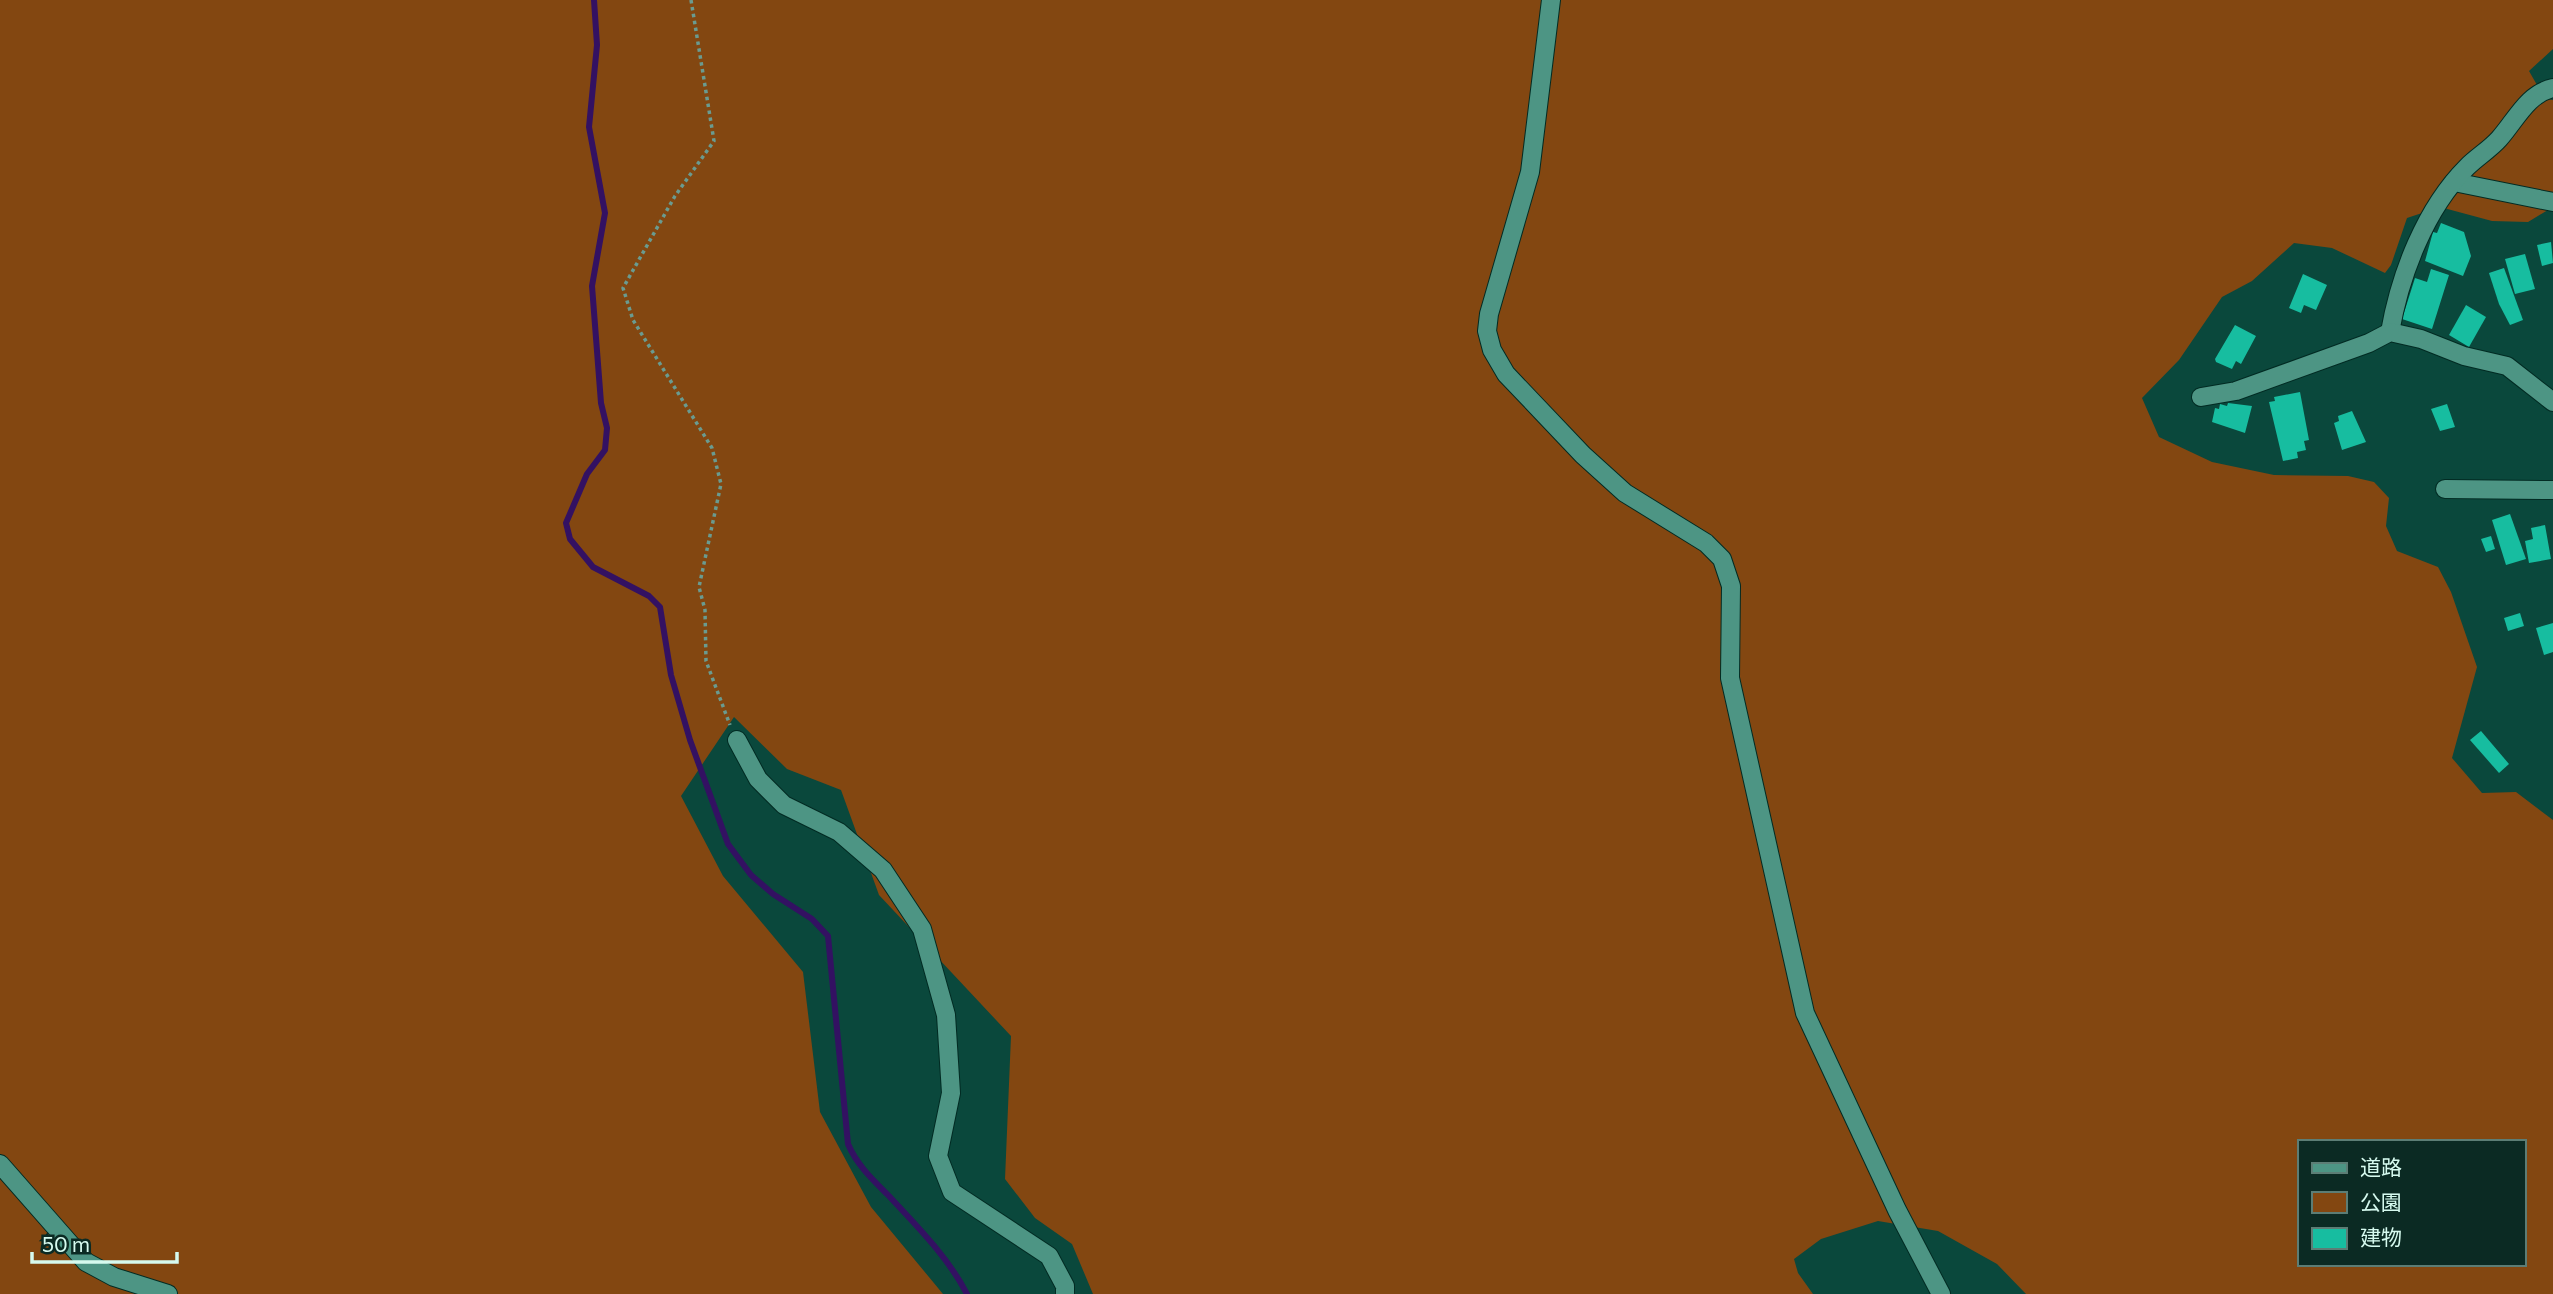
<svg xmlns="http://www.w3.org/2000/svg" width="2553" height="1294" viewBox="0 0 2553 1294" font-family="Commissioner,'Noto Sans JP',sans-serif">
  <rect width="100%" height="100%" fill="#0a483c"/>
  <!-- green -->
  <path fill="#834711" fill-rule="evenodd" d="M0,0H2553V49L2529,71L2545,99L2553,100V207L2528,222L2492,221L2440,207L2407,218L2391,265L2385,273L2332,248L2294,243L2252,281L2222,297L2179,360L2142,398L2159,437L2212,462L2274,475L2348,476L2374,482L2389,498L2386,526L2397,551L2438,567L2451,592L2477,667L2452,758L2482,793L2516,792L2553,820V1294H2026L1997,1264L1938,1231L1878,1221L1821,1239L1794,1259L1798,1273L1813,1294H1093L1072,1244L1035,1218L1005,1179L1011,1036L879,895L841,790L787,769L734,717L681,796L723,876L803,972L820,1112L871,1207L943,1294H0ZM2299,1142H2523V1264H2299Z"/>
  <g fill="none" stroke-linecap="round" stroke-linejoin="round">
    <!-- stream -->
    <path stroke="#331162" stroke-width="6" d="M594,0L597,45L589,127L605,213L592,286L601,403L607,428L605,450L587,474L566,523L570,539L593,567L649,596L660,607L671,675L690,740L728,844L751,875L773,894L812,919L828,936L848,1144C857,1165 872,1179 888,1195C916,1225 948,1257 967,1294"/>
  </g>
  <!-- building -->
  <g fill="#17bda0">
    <polygon points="2441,223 2464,232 2471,256 2463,276 2425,261 2433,232 2437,233"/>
    <polygon points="2551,242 2553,263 2542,266 2537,245"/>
    <polygon points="2525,254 2535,289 2515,294 2505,259"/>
    <polygon points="2504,268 2523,320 2510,325 2499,304 2489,273"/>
    <polygon points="2431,269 2449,275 2432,329 2402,319 2415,278 2427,282"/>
    <polygon points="2303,274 2327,285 2316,310 2304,305 2301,313 2289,308"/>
    <polygon points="2466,305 2486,317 2469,347 2449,335"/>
    <polygon points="2235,325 2256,336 2241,364 2236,361 2232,369 2216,362 2215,359"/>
    <polygon points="2300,392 2309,440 2304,441 2306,450 2297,452 2298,458 2283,461 2269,402 2275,401 2274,397"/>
    <polygon points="2228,403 2252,406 2245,433 2212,422 2215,408 2219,409 2220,404 2227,406"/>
    <polygon points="2447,404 2455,427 2440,431 2431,409"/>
    <polygon points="2352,411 2366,442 2342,450 2334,423 2339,421 2338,416"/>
    <polygon points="2510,514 2526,559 2506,565 2492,520"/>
    <polygon points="2545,525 2551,559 2529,563 2525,541 2533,539 2531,528"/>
    <polygon points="2491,536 2495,549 2486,552 2481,539"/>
    <polygon points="2520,613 2524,626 2508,631 2504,618"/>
    <polygon points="2553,623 2553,652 2544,655 2536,628"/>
    <polygon points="2481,731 2509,764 2499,773 2470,740"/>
  </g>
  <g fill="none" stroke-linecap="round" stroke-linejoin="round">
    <!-- minor casing -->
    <g stroke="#022b23" stroke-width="20">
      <g id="minor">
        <polyline points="1551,0 1530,172 1489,314 1487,331 1492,350 1506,374 1583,455 1625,493 1706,543 1722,559 1731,586 1730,678 1805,1013 1897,1210 1941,1294"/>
        <polyline points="2454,182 2553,202"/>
        <path d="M2390,332C2400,275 2425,209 2467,167C2477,157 2489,150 2499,139C2516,120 2527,94 2553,88"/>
        <polyline points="2201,397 2236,391 2369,343 2390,332 2421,339 2464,356 2507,366 2553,402"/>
        <polyline points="2445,489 2553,490"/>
        <polyline points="737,740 758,779 784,805 839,832 883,870 922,929 946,1015 951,1093 938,1156 952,1192 1049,1256 1065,1286 1065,1294"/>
        <polyline points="0,1164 86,1262 114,1277 168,1294"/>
      </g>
    </g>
    <!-- path -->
    <polyline stroke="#6a9b90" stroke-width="3.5" stroke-dasharray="3.5 3.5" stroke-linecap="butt" points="691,0 714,141 675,196 623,288 633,320 712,448 721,484 699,587 705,610 706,661 730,725"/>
    <!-- minor -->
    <use href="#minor" stroke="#4d9584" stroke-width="18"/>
  </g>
  <!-- legend -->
  <rect x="2298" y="1140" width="228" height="126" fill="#0b2a23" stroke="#5c7d75" stroke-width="2"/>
  <rect x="2312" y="1163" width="35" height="10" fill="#4d9584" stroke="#5c7d75" stroke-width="2"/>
  <text x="2360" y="1175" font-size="21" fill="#d6faef">道路</text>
  <rect x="2312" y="1192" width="35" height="21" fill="#834711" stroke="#5c7d75" stroke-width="2"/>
  <text x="2360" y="1210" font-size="21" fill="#d6faef">公園</text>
  <rect x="2312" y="1228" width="35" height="21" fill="#17bda0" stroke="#5c7d75" stroke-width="2"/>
  <text x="2360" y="1245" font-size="21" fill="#d6faef">建物</text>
  <!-- scale -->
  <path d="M32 1252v10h145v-10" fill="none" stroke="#d6faef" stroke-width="3.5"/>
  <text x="42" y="1252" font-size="21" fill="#d6faef" stroke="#0b2a23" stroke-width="5" paint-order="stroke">50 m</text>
</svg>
